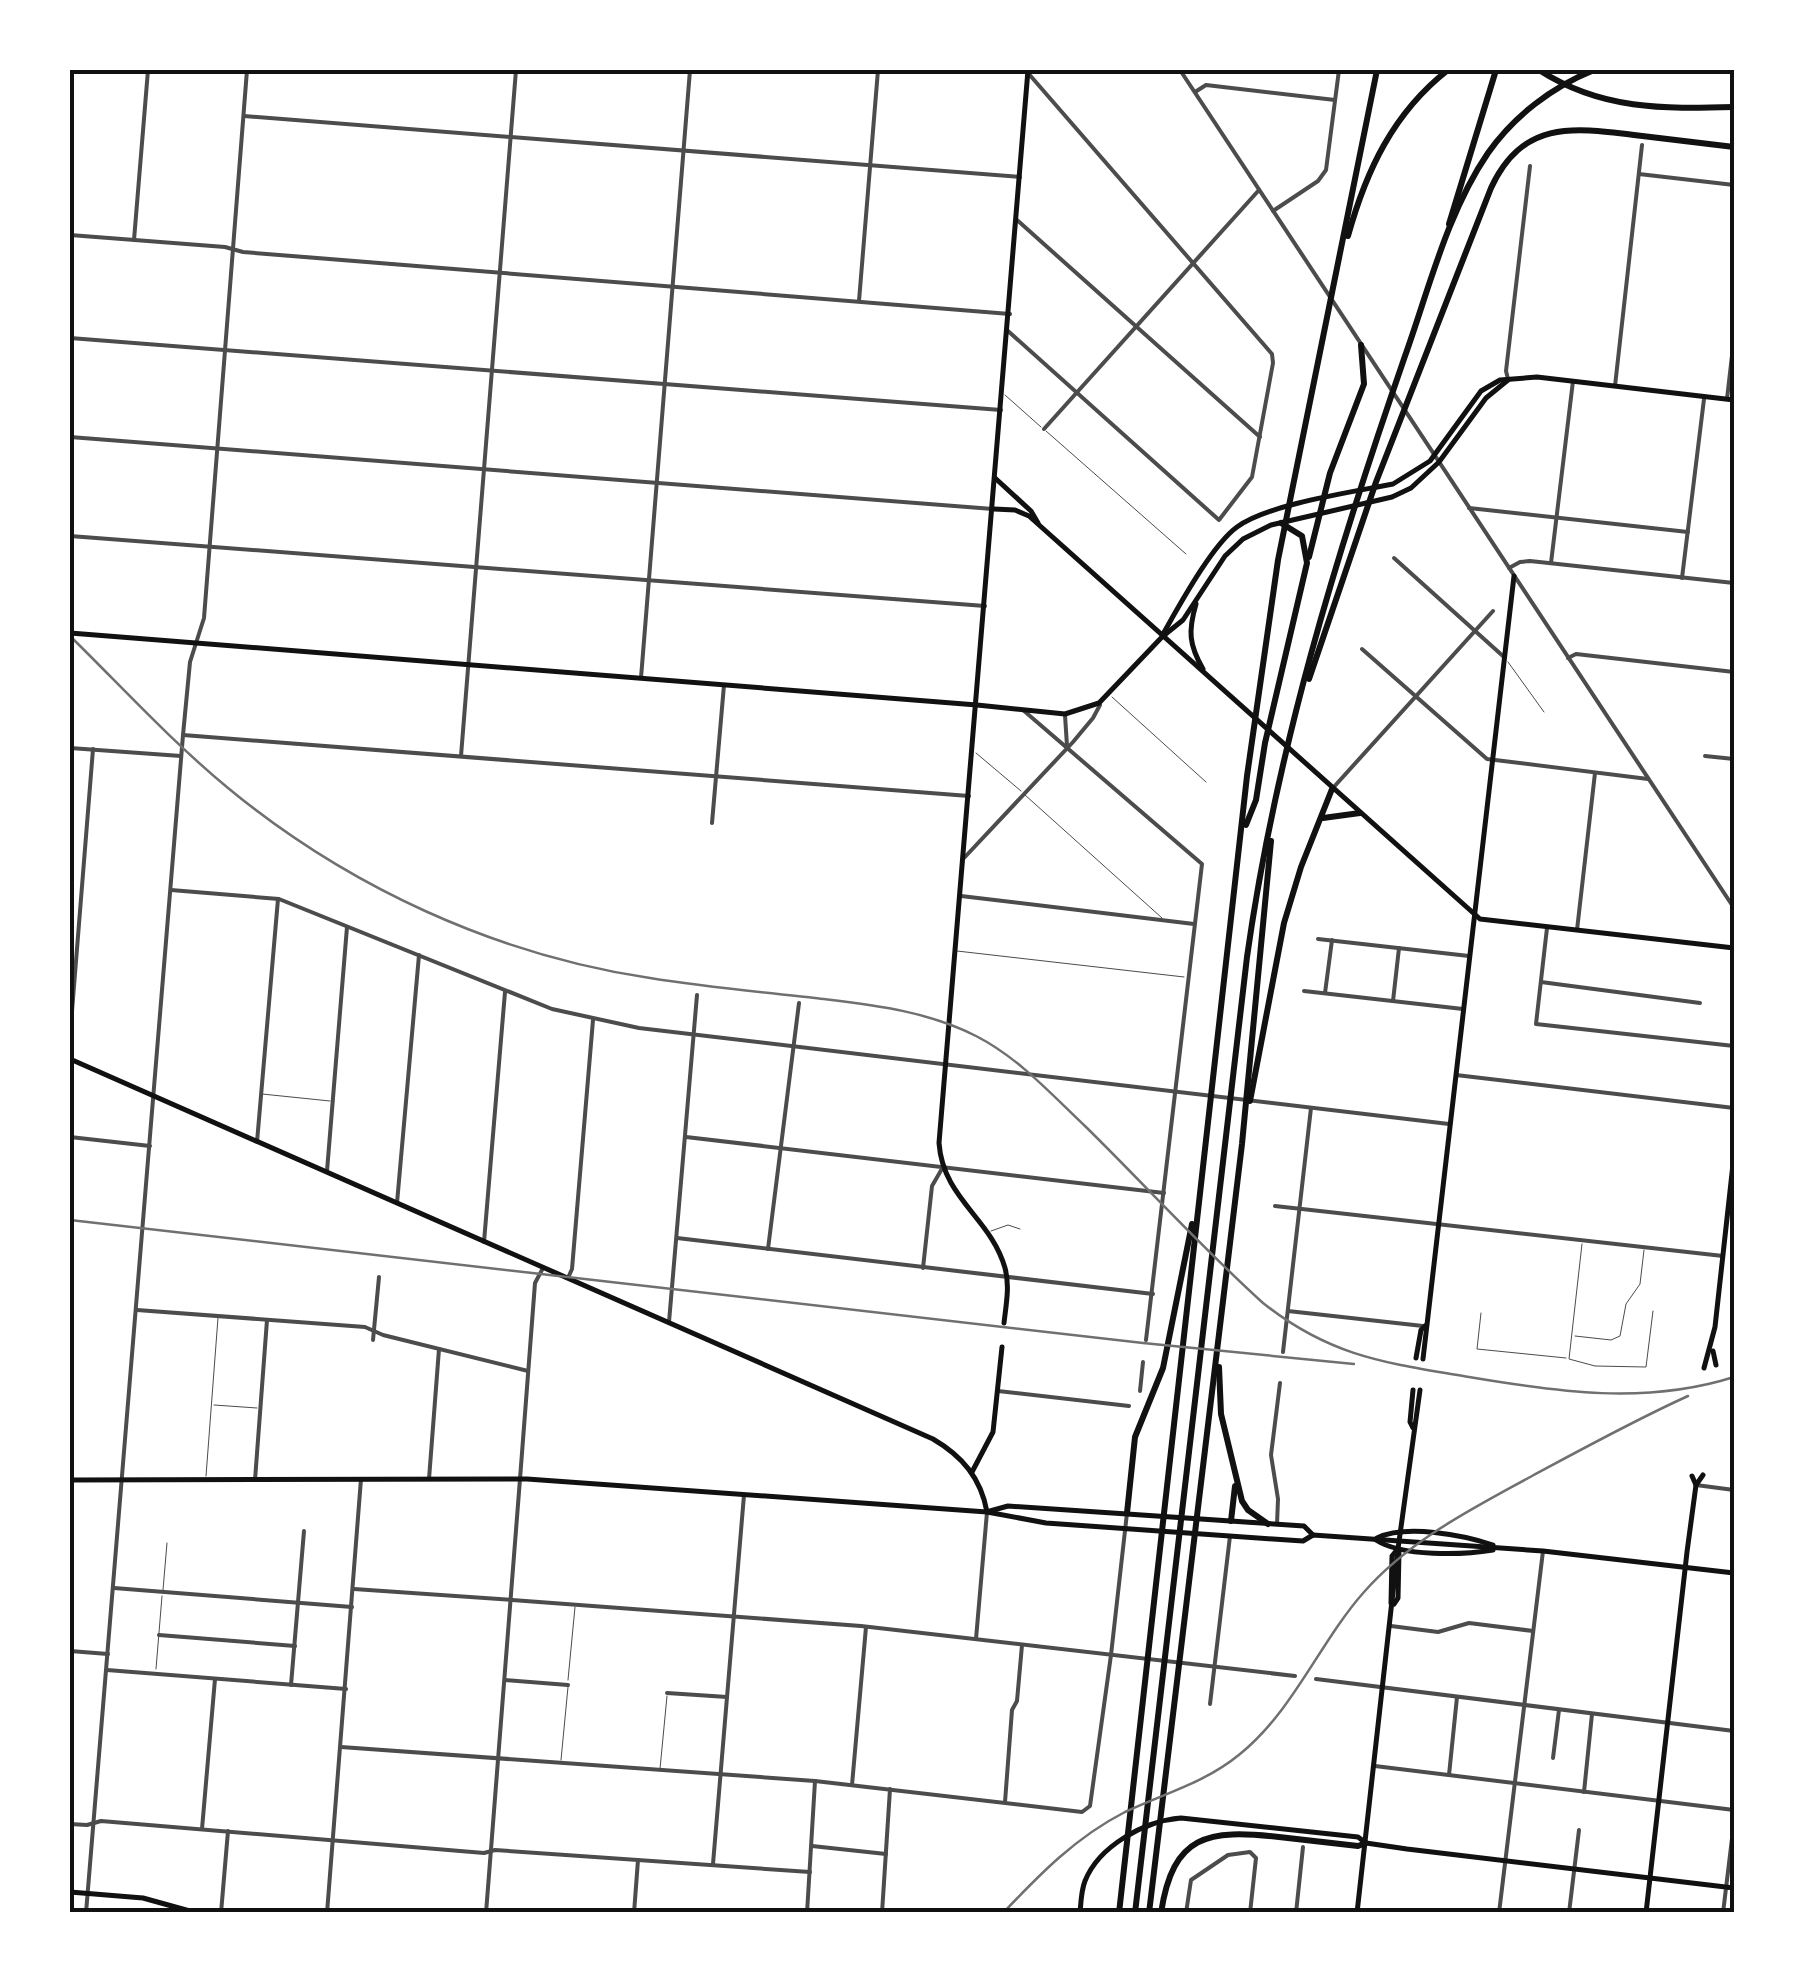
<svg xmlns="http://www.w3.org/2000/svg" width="1804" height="1983" viewBox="0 0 1804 1983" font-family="Signika,sans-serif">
  <rect width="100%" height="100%" fill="#fff"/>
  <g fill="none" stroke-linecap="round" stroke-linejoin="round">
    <!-- service -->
    <g stroke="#4c4c4c" stroke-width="1">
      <polyline points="1005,395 1041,427"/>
      <polyline points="1046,431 1186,554"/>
      <polyline points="1508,662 1544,712"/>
      <polyline points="1112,697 1206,782"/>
      <polyline points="976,753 1021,791"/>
      <polyline points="1025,795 1162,918"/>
      <polyline points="957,951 1184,977"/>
      <polyline points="262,1094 330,1101"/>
      <polyline points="991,1231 1008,1225 1020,1229"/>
      <polyline points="1582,1244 1569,1359 1595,1366 1646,1367 1653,1311"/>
      <polyline points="1481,1313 1477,1349 1566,1358"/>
      <polyline points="1575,1336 1611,1340 1620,1336 1626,1304 1640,1284 1644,1250"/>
      <polyline points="214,1405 257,1408"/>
      <polyline points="206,1476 218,1318"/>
      <polyline points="163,1590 167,1543"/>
      <polyline points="156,1669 162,1596"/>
      <polyline points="568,1680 575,1607"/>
      <polyline points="561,1760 568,1687"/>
      <polyline points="660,1769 667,1696"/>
    </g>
    <!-- minor -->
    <g stroke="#4c4c4c" stroke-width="4">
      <polyline points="1195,92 1206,85 1335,100"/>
      <polyline points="244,116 1020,177"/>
      <polyline points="1639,174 1734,185"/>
      <polyline points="1273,211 1318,181 1326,170 1339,70"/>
      <polyline points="1017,220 1260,437"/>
      <polyline points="70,235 225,247 243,252 1010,314"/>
      <polyline points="134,240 148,70"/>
      <polyline points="859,301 878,70"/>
      <polyline points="1008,331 1219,520 1252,477 1273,363 1272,354 1028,73"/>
      <polyline points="70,338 1001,410"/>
      <polyline points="1508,379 1506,371 1530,166"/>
      <polyline points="1615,386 1642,145"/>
      <polyline points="1727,399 1734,338"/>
      <polyline points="1044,429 1259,190"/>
      <polyline points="70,437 993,509"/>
      <polyline points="1469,508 1688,532"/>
      <polyline points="70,536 985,606"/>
      <polyline points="1732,537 1734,537"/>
      <polyline points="1394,558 1504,657"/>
      <polyline points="1551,563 1573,381"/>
      <polyline points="1509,568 1520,562 1530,561 1734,583"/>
      <polyline points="1682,578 1704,399"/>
      <polyline points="1362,649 1487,759 1648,779"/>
      <polyline points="1568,658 1576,654 1734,672"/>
      <polyline points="641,678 690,70"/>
      <polyline points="1023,710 1202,864 1146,1340"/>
      <polyline points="1065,715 1067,746"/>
      <polyline points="183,735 969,796"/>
      <polyline points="70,748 181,756"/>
      <polyline points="461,756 516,70"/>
      <polyline points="1705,756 1734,759"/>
      <polyline points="1332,789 1493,611"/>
      <polyline points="712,823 724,685"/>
      <polyline points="964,858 1073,742 1093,718 1100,705"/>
      <polyline points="171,890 279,899 552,1009 639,1028 1449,1124"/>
      <polyline points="961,896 1194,924"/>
      <polyline points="1547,928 1536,1024 1734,1046"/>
      <polyline points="1577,930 1595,773"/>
      <polyline points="1318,939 1469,956"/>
      <polyline points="1541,982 1700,1003"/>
      <polyline points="1304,991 1463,1009"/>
      <polyline points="1325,993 1332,940"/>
      <polyline points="1393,1001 1399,948"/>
      <polyline points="70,1036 93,749"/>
      <polyline points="1456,1075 1734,1108"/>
      <polyline points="70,1137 150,1146"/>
      <polyline points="686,1137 1164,1193"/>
      <polyline points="257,1142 278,899"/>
      <polyline points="327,1171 347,927"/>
      <polyline points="397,1203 419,955"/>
      <polyline points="1275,1206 1723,1256"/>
      <polyline points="677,1238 1153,1294"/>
      <polyline points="484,1242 505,992"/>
      <polyline points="768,1249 799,1003"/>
      <polyline points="923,1268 932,1186 943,1167"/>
      <polyline points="568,1278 572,1269 593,1020"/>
      <polyline points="137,1310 365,1327 383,1335 528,1371"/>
      <polyline points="1288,1311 1423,1326"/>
      <polyline points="669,1322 697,995"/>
      <polyline points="373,1340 379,1277"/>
      <polyline points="1283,1352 1311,1108"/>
      <polyline points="998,1391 1129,1406"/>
      <polyline points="1140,1391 1143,1362"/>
      <polyline points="429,1479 439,1349"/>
      <polyline points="520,1479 535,1283 543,1268"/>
      <polyline points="255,1480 267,1320"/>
      <polyline points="1696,1485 1734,1490"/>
      <polyline points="1277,1524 1278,1499 1271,1455 1280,1383"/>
      <polyline points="114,1588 352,1607"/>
      <polyline points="354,1589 512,1600"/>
      <polyline points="1391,1626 1438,1632 1469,1623 1533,1631"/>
      <polyline points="159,1635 295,1646"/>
      <polyline points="976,1639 987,1512"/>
      <polyline points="70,1651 108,1654"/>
      <polyline points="107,1670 346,1689"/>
      <polyline points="505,1680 568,1685"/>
      <polyline points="291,1685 304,1531"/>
      <polyline points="667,1693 727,1697"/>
      <polyline points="1210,1704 1230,1536"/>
      <polyline points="341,1747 815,1781 1082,1812 1090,1806 1111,1655"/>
      <polyline points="1553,1758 1559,1710"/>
      <polyline points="1375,1766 1734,1810"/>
      <polyline points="1449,1775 1457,1697"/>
      <polyline points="852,1785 866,1627"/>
      <polyline points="1584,1792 1592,1714"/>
      <polyline points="1005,1802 1012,1710 1017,1701 1022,1645"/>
      <polyline points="70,1824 87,1825 101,1821 484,1853 495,1850 810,1872"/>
      <polyline points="202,1829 215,1679"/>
      <polyline points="812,1846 886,1854"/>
      <polyline points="713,1864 744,1495"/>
      <polyline points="221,1913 228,1831"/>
      <polyline points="634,1913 638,1860"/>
      <polyline points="807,1913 815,1781"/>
      <polyline points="882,1913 890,1789"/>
      <polyline points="1186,1913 1191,1880 1228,1855 1250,1852 1256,1858 1250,1913"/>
      <polyline points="1296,1913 1303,1847"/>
      <polyline points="1499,1913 1543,1551"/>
      <polyline points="1569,1913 1579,1830"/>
      <polyline points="1723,1913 1734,1822"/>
    </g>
    <!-- tertiary -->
    <g stroke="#4c4c4c" stroke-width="4">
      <polyline points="1180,70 1734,908"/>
      <polyline points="512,1600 861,1626 1295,1676"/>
      <polyline points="1111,1655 1127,1513"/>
      <polyline points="1316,1679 1734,1731"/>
      <polyline points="86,1913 183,735 190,662 204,618 247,70"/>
      <polyline points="327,1913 361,1479"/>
      <polyline points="486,1913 520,1479"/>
    </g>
    <!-- secondary -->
    <g stroke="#111" stroke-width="5">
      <polyline points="995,478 1031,511 1038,523"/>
      <polyline points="994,509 1015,510 1029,516 1480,919 1734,948"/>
      <path d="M1196,604C1188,631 1189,645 1203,669"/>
      <polyline points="70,633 977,705 1065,714 1099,703 1162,637 1183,620 1225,556 1243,539 1271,525 1392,497 1411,488 1439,462 1486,398 1508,380"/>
      <path d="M1163,634C1179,606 1212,545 1237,527C1268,504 1353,492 1393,484L1430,461L1481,391L1500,380L1537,377L1734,400"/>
      <path d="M1004,1323C1006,1305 1010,1286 1005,1268C991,1218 943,1199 939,1143L1028,70"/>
      <polyline points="1713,1351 1716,1365"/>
      <polyline points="1416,1358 1421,1330 1425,1326"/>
      <polyline points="1423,1359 1514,576"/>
      <polyline points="1704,1368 1715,1327 1734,1155"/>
      <polyline points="1413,1390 1410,1422 1413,1428"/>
      <polyline points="972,1472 993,1432 1002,1347"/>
      <polyline points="1692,1476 1696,1485"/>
      <polyline points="1391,1603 1392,1556 1396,1551"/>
      <polyline points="1394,1604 1398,1598 1399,1552"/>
      <polyline points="70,1892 143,1898 197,1913"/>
      <path d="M1080,1913C1081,1903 1081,1891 1085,1881C1099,1846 1144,1821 1181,1818L1358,1837L1366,1843L1407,1849L1734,1888"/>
      <polyline points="1357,1913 1397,1556 1420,1390"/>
      <polyline points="1646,1913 1687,1552 1696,1485 1703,1475"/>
    </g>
    <!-- primary -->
    <g stroke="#111" stroke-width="5">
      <path d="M70,1059L933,1439C962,1456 981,1478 987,1512"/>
      <polyline points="70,1480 527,1479 987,1512 1046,1523 1273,1539 1303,1541 1313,1535 1543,1551 1734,1573"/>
      <polyline points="990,1511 1008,1506 1304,1526 1313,1535"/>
      <path d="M1377,1538C1406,1524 1463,1535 1493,1545"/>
      <path d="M1376,1540C1402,1557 1463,1555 1493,1550"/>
    </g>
    <!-- motorway -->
    <g stroke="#111" stroke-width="6">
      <path d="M1539,70C1601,110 1663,109 1734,107"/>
      <polyline points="1449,224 1496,70"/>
      <path d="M1348,236C1366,171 1393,113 1448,70"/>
      <polyline points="1309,557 1330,473 1364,384 1361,345"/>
      <path d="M1309,679L1376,482L1491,188C1522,121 1571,127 1634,135C1668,139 1701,143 1734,147"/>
      <polyline points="1323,818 1360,813"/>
      <polyline points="1246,825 1256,800 1265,743 1307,563 1302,536 1281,523"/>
      <polyline points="1250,1101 1284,923 1301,867 1332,789"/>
      <polyline points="1219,1367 1221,1414 1242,1501 1248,1510 1268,1524"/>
      <polyline points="1127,1513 1135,1437 1163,1368 1192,1224"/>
      <polyline points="1231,1521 1235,1486"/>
      <polyline points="1119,1913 1247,776 1278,560 1377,70"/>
      <path d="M1135,1913L1247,957C1276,751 1337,552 1405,356C1429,289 1447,213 1488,153C1514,116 1552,87 1594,70"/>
      <polyline points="1149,1913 1242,1144 1271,841"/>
      <path d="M1161,1913C1173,1834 1208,1829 1279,1837C1305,1840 1331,1843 1358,1846L1366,1843"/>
    </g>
    <!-- rail -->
    <g stroke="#707070" stroke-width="2.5">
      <path d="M70,636C122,687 171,741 228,788C348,887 496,955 650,978C705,987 760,992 815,998C871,1005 925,1010 976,1036C1019,1058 1051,1094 1086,1127C1145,1185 1201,1247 1263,1303C1331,1357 1386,1363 1469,1377C1558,1392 1646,1405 1734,1377"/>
      <polyline points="70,1220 1143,1343 1354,1364"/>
      <path d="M1003,1913C1040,1874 1076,1837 1125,1812C1165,1793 1205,1783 1240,1754C1294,1710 1319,1643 1364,1592C1411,1539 1472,1509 1532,1476C1584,1448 1635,1420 1688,1396"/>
    </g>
  </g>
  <!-- border -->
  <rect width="1804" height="1983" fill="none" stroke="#ffffff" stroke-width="145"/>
  <rect x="72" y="72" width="1660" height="1838" fill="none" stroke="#111" stroke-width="4"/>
</svg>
